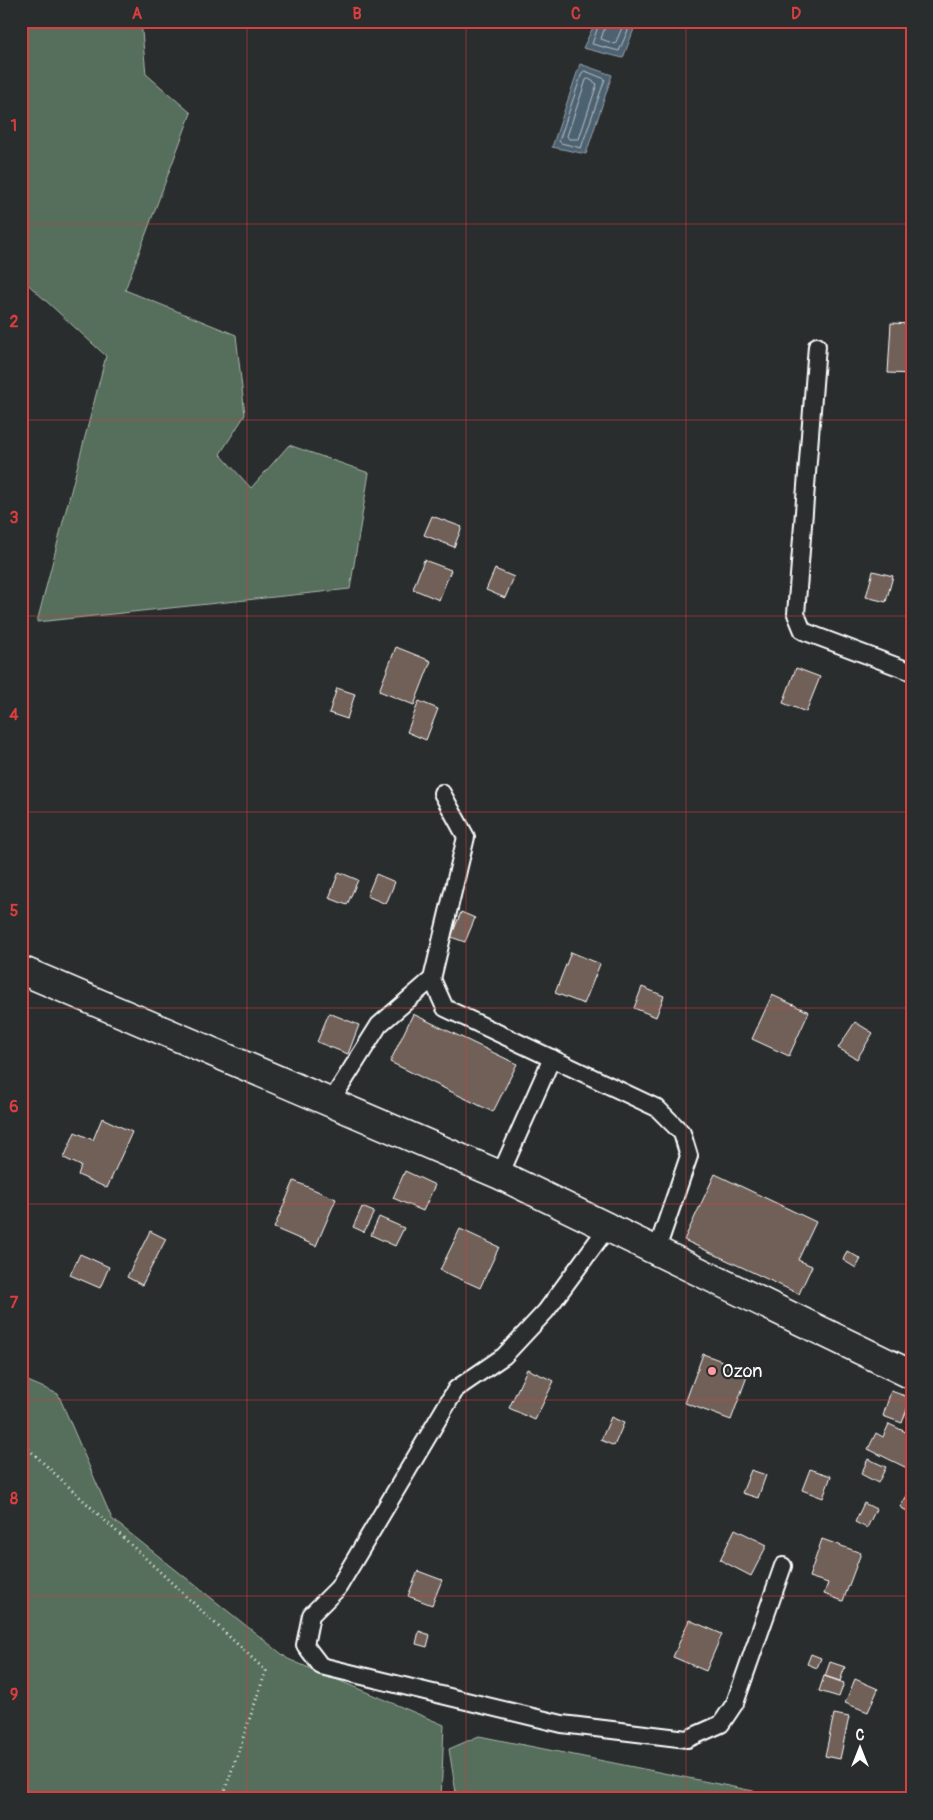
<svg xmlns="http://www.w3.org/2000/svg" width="933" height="1820" viewBox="0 0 933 1820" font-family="Pangolin,sans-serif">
  <rect width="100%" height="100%" fill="#2a2d2e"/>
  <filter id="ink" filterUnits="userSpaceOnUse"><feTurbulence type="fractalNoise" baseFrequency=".02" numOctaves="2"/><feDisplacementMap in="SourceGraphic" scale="10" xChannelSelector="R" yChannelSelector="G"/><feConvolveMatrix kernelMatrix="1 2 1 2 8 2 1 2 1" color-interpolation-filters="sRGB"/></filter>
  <g filter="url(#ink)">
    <!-- green -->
    <g fill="#566e5b" stroke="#aab6ad">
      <polygon points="21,21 141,21 146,74 191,113 125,290 236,335 245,415 220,454 251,488 289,445 369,473 350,589 37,622 106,356 21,278"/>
      <polygon points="21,1378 58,1394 112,1519 288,1659 444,1725 441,1799 21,1799"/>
      <polygon points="479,1736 793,1799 457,1799 449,1749"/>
    </g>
    <!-- water -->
    <g fill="#4e6271" stroke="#95a1aa">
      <polygon points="596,21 637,21 623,58 583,48"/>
      <polygon points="580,64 612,75 586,154 552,147"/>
    </g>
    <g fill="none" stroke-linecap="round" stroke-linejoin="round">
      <!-- shore -->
      <g stroke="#b8c0c6" stroke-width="1">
        <polyline points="600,21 592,44 619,51 632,21"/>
        <polyline points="607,21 601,39 615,44 625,21"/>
        <polygon points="585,71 605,79 581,148 561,143 559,141 582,73"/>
        <polygon points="589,79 597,84 579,139 569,139 567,136 586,80"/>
      </g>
    </g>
    <!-- building -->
    <g fill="#716058" stroke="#fff">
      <polygon points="891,323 912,324 912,374 888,373"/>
      <polygon points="432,516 462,527 454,547 424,535"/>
      <polygon points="424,560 451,570 439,600 413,589"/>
      <polygon points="495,569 514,577 505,598 486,590"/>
      <polygon points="873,571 893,576 886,602 866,597"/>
      <polygon points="396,647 431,661 414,705 379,691"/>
      <polygon points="796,668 820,677 806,712 783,703"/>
      <polygon points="337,688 355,694 347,719 329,713"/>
      <polygon points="419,701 438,709 426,740 407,732"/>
      <polygon points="339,872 358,880 347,905 329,898"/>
      <polygon points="376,874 395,882 386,904 367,896"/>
      <polygon points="461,912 475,918 465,942 451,937"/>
      <polygon points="571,952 600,964 584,1004 555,993"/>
      <polygon points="642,987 664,996 656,1017 634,1008"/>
      <polygon points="772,995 809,1012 789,1056 752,1039"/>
      <polygon points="329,1013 359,1025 348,1054 317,1042"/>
      <polygon points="413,1014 517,1064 493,1112 390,1062"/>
      <polygon points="855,1022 873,1033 857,1059 838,1048"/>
      <polygon points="102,1118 132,1132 107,1188 78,1175 81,1166 64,1158 75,1132 93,1140"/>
      <polygon points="405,1171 435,1185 423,1211 393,1198"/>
      <polygon points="715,1174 816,1222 798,1260 812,1266 799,1294 684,1240"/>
      <polygon points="294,1181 336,1199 316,1246 274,1228"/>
      <polygon points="362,1207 374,1212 364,1232 353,1227"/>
      <polygon points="379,1217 404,1228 395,1246 371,1235"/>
      <polygon points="460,1229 499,1247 480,1288 440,1270"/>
      <polygon points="150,1231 166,1239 142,1285 127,1277"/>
      <polygon points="847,1251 861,1259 856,1268 843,1260"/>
      <polygon points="80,1254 109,1267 100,1288 70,1275"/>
      <polygon points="703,1354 749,1371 731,1420 685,1403"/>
      <polygon points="527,1369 554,1381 535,1420 509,1408"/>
      <polygon points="891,1391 911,1398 902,1423 883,1416"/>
      <polygon points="611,1417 624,1423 614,1446 601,1440"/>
      <polygon points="889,1424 912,1435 907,1448 912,1450 912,1459 907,1468 868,1449 876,1433 883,1437"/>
      <polygon points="868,1459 886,1467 878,1483 861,1474"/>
      <polygon points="810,1469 831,1476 823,1498 802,1490"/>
      <polygon points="751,1470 766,1475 758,1498 742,1493"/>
      <polygon points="908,1494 912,1496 912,1514 900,1507"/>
      <polygon points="864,1503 876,1509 867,1528 855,1522"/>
      <polygon points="735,1529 767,1545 751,1576 720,1560"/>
      <polygon points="822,1539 861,1553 843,1601 824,1594 828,1583 809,1577"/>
      <polygon points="418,1571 442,1580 432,1605 408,1596"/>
      <polygon points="689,1620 722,1634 706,1671 673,1657"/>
      <polygon points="419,1631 430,1635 427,1647 416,1644"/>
      <polygon points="811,1654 821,1658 817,1668 807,1664"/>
      <polygon points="830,1662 845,1667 840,1681 825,1676"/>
      <polygon points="824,1676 844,1683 839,1697 819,1691"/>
      <polygon points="855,1679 878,1689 868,1712 845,1703"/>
      <polygon points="834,1714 849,1717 840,1759 825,1756"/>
    </g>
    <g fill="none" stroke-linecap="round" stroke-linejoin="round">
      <!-- lane casing -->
      <g stroke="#fff" stroke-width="20">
        <g id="lane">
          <polyline points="817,346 796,614 803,631 912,672"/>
          <polyline points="432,979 445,1008 657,1108 682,1133 689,1156 656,1252"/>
          <polyline points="330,1103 379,1025 432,979 466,837 442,793"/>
          <polyline points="500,1175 552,1058"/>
          <polyline points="607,1228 546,1311 504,1356 456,1389 338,1588 311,1615 305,1645 321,1666 562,1724 687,1739 721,1724 735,1703 783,1566"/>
        </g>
      </g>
      <!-- street casing -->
      <g stroke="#fff" stroke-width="31">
        <polyline id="street" points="21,970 500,1175 912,1375"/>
      </g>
      <!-- path -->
      <polyline stroke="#fff" stroke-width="3" stroke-dasharray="1 4" stroke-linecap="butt" points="21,1442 266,1671 222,1799"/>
      <!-- lane -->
      <use href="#lane" stroke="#2a2d2e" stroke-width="16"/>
      <!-- street -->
      <use href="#street" stroke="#2a2d2e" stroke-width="28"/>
    </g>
  </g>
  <!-- grid -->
  <path fill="none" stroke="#da3e3e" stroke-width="1" stroke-opacity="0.55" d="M247,21V1799M466,21V1799M686,21V1799M21,224H912M21,420H912M21,616H912M21,812H912M21,1008H912M21,1204H912M21,1400H912M21,1596H912"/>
  <!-- markers -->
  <circle fill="#ff9aa2" stroke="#2a2d2e" stroke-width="2" cx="712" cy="1371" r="5"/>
  <g text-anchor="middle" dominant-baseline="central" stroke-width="4.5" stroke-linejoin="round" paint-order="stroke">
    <!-- poi labels -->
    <g font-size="18" fill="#fff" stroke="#2a2d2e" text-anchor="start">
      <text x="722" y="1371">Ozon</text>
    </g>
  </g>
  <!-- margin -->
  <rect width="933" height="1820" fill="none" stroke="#2a2d2e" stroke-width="55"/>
  <!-- north arrow -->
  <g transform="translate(860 1748)" stroke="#2a2d2e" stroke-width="4" paint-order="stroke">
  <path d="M0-4L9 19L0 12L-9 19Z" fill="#ffffff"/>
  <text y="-8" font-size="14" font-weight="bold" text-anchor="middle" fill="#ffffff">С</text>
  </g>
  <rect x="28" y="28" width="878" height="1764" fill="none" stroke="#da3e3e" stroke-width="2"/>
  <g font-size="16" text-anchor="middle" font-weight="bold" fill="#da3e3e">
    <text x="137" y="19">A</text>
    <text x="357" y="19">B</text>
    <text x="576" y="19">C</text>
    <text x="796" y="19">D</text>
    <text x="14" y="131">1</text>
    <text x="14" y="327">2</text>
    <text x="14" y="523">3</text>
    <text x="14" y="720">4</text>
    <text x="14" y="916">5</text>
    <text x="14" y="1112">6</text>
    <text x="14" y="1308">7</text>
    <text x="14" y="1504">8</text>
    <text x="14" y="1700">9</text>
  </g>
</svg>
